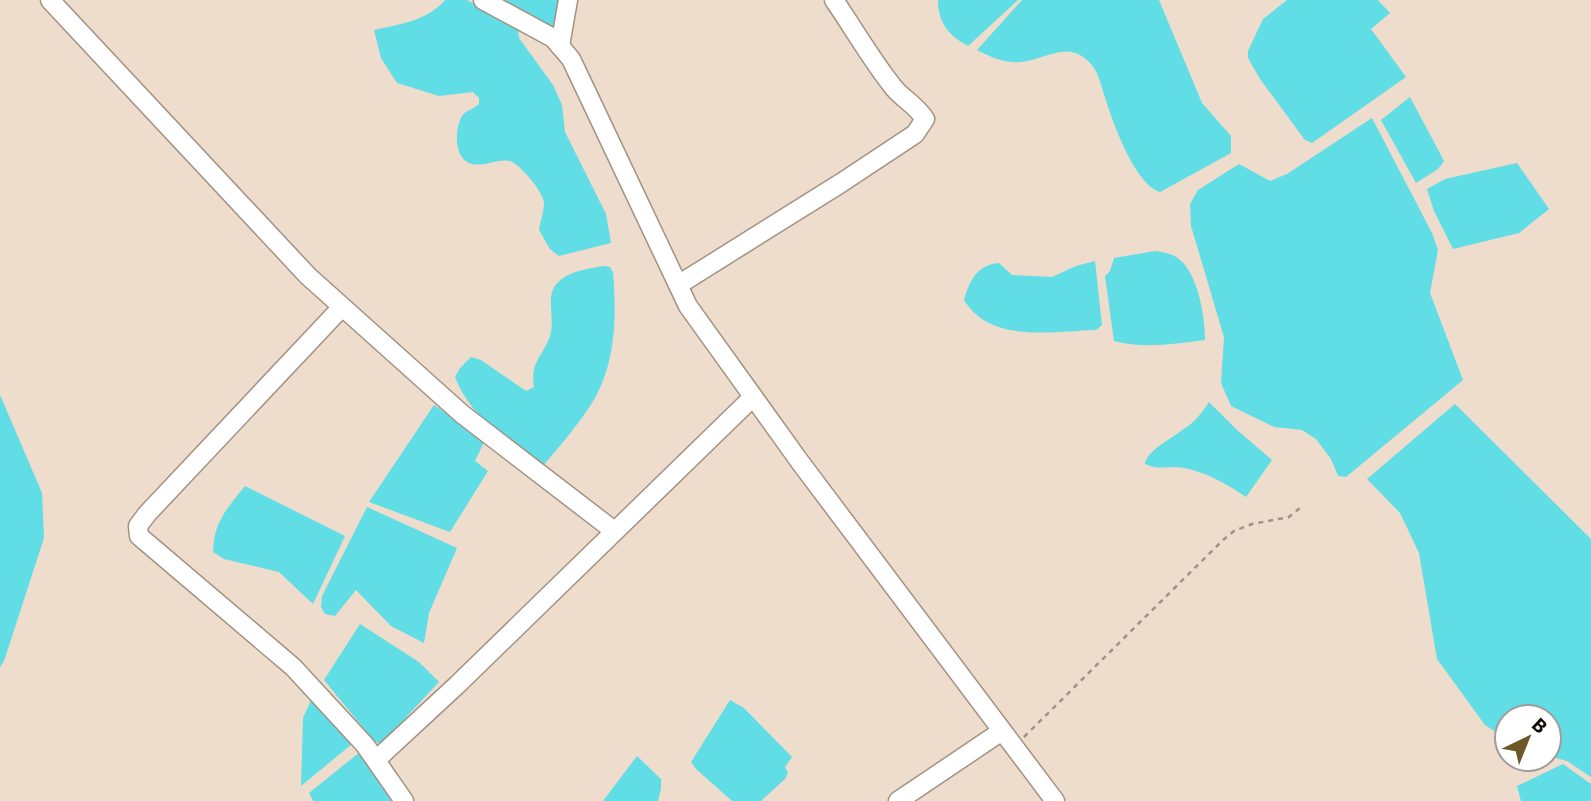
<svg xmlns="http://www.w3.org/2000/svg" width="1591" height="801" viewBox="0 0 1591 801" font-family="'Open Sans',sans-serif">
  <rect width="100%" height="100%" fill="#eedccc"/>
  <!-- water -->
  <g fill="#60dde5">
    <path d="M445,0H467L518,28L519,38L553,85L562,105L565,132L606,214L611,243L559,256L550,249L539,230C540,222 544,212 544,203C544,193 521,165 510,161C498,158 485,167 472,164C454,160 454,130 462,116C466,110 474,109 479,104V98L473,92L439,96L397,83L381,58L374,30C398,25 429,20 445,0Z"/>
    <polygon points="500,0 561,0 555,31"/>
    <path d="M938,0H1018L968,46C949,36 938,23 938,0Z"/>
    <path d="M1022,0H1159L1202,103L1231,136V153L1160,192C1133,183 1111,117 1103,91C1099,79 1098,71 1089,62C1065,37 1040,65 1013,62C1001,62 987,55 977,50Z"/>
    <polygon points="1287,0 1378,0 1390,13 1371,29 1406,77 1312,143 1305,140 1299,132 1260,79 1248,58 1248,51 1263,19"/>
    <polygon points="1410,97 1444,161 1438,169 1416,183 1381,120"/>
    <polygon points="1372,118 1432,233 1438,250 1430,293 1463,380 1346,477 1338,476 1331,459 1316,439 1302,430 1274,427 1231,406 1221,383 1224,337 1191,226 1190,204 1198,190 1239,164 1270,181 1287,174"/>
    <polygon points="1517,163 1549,209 1519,233 1453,249 1434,211 1427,189 1445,179"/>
    <path d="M1155,251C1162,252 1170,253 1176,257C1198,270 1205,317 1205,340C1174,344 1144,349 1114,341L1105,276L1110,271L1114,258Z"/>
    <path d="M1095,261L1102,325L1096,330C1053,331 991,344 964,300C970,280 977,265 999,263L1012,275L1052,277L1076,266Z"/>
    <path d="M604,266L610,267L613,272C617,321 616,371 586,412C573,431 557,449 542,467C509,442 471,418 455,377L460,368L471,357L481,360L526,391L534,387C530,362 542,358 550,336C554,323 550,311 551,298C553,273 585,269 604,266Z"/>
    <polygon points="0,395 42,493 44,538 4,661 0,667"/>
    <path d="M1209,402L1236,429L1272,460L1246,497C1227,484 1206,472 1184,468C1170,465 1159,471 1145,464C1147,448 1183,433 1195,420C1200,415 1205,408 1209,402Z"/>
    <polygon points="1455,404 1591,539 1591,777 1567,761 1549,756 1549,717 1507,717 1507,739 1485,725 1437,659 1419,553 1400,513 1367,479"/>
    <polygon points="434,405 485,440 475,461 488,471 450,532 369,502"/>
    <path d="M245,486L345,536L313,604L279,572L224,559L213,552C214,521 227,509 245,486Z"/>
    <polygon points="367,507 457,548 429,613 424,643 391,626 356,590 335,616 325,614 321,607 322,596"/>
    <polygon points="360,624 419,662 439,682 381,744 374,741 324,680"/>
    <polygon points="312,698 352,744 301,786 303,718"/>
    <polygon points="730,700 744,708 792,757 785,767 788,773 785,779 761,801 732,801 696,769 691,762"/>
    <polygon points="360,752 391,801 313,801 309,793"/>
    <polygon points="637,756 661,779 661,789 658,801 603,801"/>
    <polygon points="1563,764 1591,784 1591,801 1521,801 1517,786"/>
  </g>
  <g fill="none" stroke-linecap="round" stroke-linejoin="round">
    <!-- minor casing -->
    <g stroke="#a29282" stroke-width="21">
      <g id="minor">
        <polyline points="50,0 308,276 462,414 613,530"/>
        <polyline points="483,0 553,38 571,59 688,306 800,462 1055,801"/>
        <polyline points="560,46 568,0"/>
        <path d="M678,285L841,183L915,134L925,119C915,104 904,100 894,88C872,61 854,29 834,0"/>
        <polyline points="342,307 147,514 138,526 139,536 293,667 365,745 404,801"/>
        <polyline points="376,760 457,685 753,397"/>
        <polyline points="898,801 1002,731"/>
      </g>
    </g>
    <!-- path -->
    <polyline stroke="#9f9286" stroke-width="2.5" stroke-dasharray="5 5" stroke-linecap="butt" points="1024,737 1223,540 1234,531 1252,524 1289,517 1301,507"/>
    <!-- minor -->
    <use href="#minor" stroke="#fff" stroke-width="18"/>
  </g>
  <!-- north arrow -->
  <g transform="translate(1528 738) rotate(43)"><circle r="33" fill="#ffffff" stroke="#a09d9b" stroke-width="2"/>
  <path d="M0-5L12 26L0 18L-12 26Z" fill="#6b5826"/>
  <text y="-10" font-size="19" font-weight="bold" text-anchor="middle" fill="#110b06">B</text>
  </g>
</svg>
